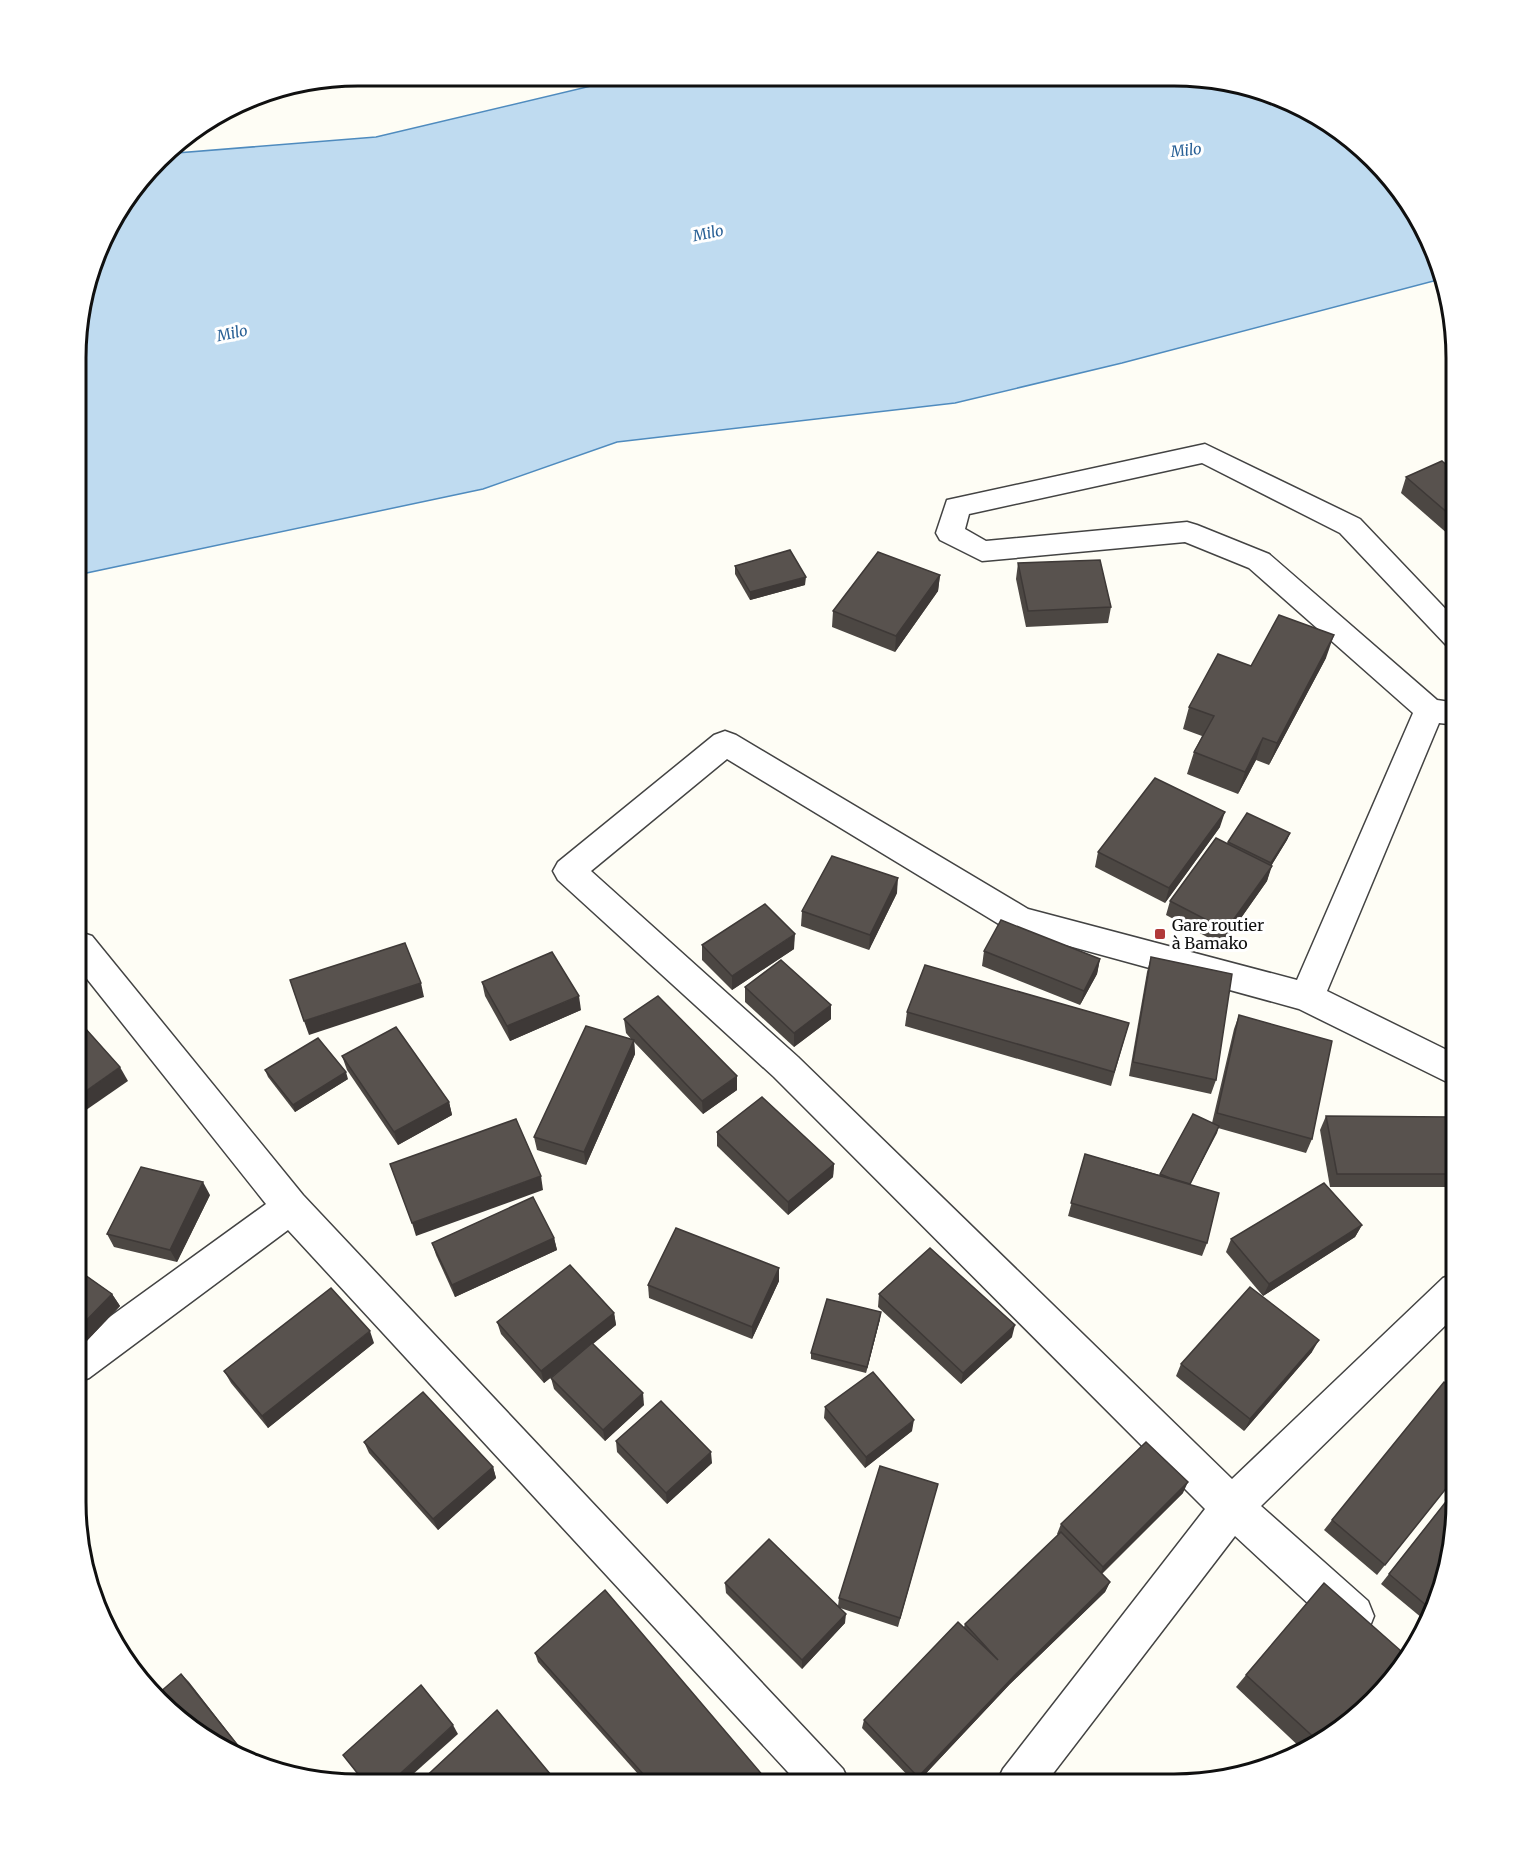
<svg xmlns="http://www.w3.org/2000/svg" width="1532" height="1860" viewBox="0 0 1532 1860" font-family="Merriweather,serif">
  <rect width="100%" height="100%" fill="#fefdf5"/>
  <!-- water -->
  <polygon fill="#bfdbf0" stroke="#4f8bbe" stroke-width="1.5" points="633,76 1212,77 1332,123 1419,217 1445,278 1122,363 955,403 617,442 483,489 77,575 77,320 113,217 164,154 376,137"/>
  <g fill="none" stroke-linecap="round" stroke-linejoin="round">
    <!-- street casing -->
    <g stroke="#434343" stroke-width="3">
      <g id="street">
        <polygon points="1205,444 1360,519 1457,621 1457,650 1447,646 1340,533 1202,463 969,514 965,529 986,541 1187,522 1197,525 1269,554 1437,700 1457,703 1457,725 1439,723 1327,991 1457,1055 1457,1087 1299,1009 1007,929 727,759 591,871 798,1057 1232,1479 1443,1278 1457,1273 1456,1315 1261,1506 1368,1601 1374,1616 1368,1631 1353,1637 1338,1631 1235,1536 1045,1784 996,1784 1003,1769 1205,1509 774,1077 558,880 553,871 558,862 714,735 725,731 736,735 1028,909 1297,980 1413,713 1249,568 1185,542 982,561 940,540 936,533 947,500"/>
        <polygon points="80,932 92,936 303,1195 843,1769 850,1784 799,1784 288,1230 89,1378 75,1383 75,1342 266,1204 76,965 76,934"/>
      </g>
    </g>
    <!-- street -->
    <use href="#street" fill="#fff" fill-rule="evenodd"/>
  </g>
  <!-- wall -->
  <g fill="#4c4743">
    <polygon points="1457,474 1457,542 1401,493 1406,477"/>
    <polygon points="1018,563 1111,607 1108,623 1026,627 1016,579"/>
    <polygon points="735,566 805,585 750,600 735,574"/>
    <polygon points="940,575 938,591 895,652 832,627 833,611"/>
    <polygon points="1326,658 1269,765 1256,760 1238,794 1187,774 1194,752 1202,736 1183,729 1189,707 1251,666"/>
    <polygon points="1220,827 1165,903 1095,867 1098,852"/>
    <polygon points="1290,833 1287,840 1271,866 1267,881 1222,945 1166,915 1170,901 1228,842"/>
    <polygon points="897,893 869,950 801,926 802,911"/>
    <polygon points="702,945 794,949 732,990 702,960"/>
    <polygon points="984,951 1100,959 1097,974 1080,1005 982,966"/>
    <polygon points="1151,957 1216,1080 1211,1094 1129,1076 1147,972"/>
    <polygon points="482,982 581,1010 510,1041 485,996"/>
    <polygon points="745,987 831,1019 794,1047 745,1002"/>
    <polygon points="907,1012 1129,1023 1111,1086 905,1026"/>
    <polygon points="1239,1015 1312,1139 1306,1153 1218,1128 1190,1184 1207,1243 1202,1256 1068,1216 1085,1154 1160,1175 1160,1174 1212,1123 1234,1029"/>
    <polygon points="624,1019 737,1090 703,1114 634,1042 635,1054 586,1165 537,1150 534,1137 632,1040 626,1033"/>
    <polygon points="342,1056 449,1102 452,1115 398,1145 347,1070"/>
    <polygon points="265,1070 348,1079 295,1112 268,1077"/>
    <polygon points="1326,1116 1457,1138 1457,1187 1330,1187 1320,1130"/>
    <polygon points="717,1132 834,1164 833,1177 788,1215 717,1146"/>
    <polygon points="210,1195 177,1262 114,1247 107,1234"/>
    <polygon points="1362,1225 1355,1237 1263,1296 1226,1252 1231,1239"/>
    <polygon points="554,1238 557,1250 455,1297 436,1255 432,1243"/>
    <polygon points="75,1268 112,1294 120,1306 81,1347 75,1342"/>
    <polygon points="779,1281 752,1339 649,1298 648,1285"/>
    <polygon points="879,1294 1012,1337 961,1384 878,1307"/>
    <polygon points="614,1313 616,1325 593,1344 644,1405 605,1441 554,1389 551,1378 566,1365 544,1383 501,1334 497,1322"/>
    <polygon points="880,1319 866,1373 811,1359 811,1353"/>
    <polygon points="374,1343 268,1428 231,1383 224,1371"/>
    <polygon points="1312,1352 1244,1431 1176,1376 1181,1364"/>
    <polygon points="825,1407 912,1431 865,1468 824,1418"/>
    <polygon points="616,1441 712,1463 667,1504 617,1452"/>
    <polygon points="364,1442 493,1467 496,1478 438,1530 369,1453"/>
    <polygon points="1456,1476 1377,1575 1324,1530 1332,1520"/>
    <polygon points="1456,1489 1442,1593 1428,1623 1381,1584"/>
    <polygon points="1183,1493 1102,1574 1110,1582 1105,1592 1010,1684 916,1784 862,1728 864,1720 964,1627 965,1624 1058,1535 1057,1534 1061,1524"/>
    <polygon points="935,1494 898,1627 840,1608 845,1623 802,1669 726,1593 725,1583 838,1606 839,1598"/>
    <polygon points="535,1653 770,1784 647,1784 538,1662"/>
    <polygon points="1410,1659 1315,1747 1304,1751 1236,1687 1246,1675"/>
  </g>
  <!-- shaded-wall -->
  <g fill="#3e3937">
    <polygon points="940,575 938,591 895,652 896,636"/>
    <polygon points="806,577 805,585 750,600 750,592"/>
    <polygon points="1334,635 1326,658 1269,765 1277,743"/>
    <polygon points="1263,738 1256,760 1238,794 1245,772"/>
    <polygon points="1225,812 1220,827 1165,903 1169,888"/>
    <polygon points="1290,833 1287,840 1268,871 1271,863"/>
    <polygon points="1272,866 1267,881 1222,945 1226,930"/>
    <polygon points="898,878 897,893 869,950 870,935"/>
    <polygon points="795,934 794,949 732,990 732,976"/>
    <polygon points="1100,959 1097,974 1080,1005 1084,991"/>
    <polygon points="421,983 424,997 309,1035 304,1021"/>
    <polygon points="579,996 581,1010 510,1041 507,1026"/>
    <polygon points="831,1005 831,1019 794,1047 794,1033"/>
    <polygon points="634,1040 635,1054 586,1165 584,1152"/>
    <polygon points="120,1067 128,1081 76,1117 76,1098"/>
    <polygon points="346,1072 348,1079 295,1112 293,1105"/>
    <polygon points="737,1076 737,1090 703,1114 702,1101"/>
    <polygon points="449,1102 452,1115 398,1145 394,1132"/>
    <polygon points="1219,1126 1217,1133 1185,1194 1188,1187"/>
    <polygon points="834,1164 833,1177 788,1215 788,1202"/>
    <polygon points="541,1176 543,1190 416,1236 412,1223"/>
    <polygon points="203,1182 210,1195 177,1262 170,1250"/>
    <polygon points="1362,1225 1355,1237 1263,1296 1269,1284"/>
    <polygon points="554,1238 557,1250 455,1297 452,1285"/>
    <polygon points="779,1268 779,1281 752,1339 752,1327"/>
    <polygon points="112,1294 120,1306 81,1347 75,1338 75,1332"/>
    <polygon points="881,1312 880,1319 866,1373 867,1367"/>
    <polygon points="614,1313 616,1325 544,1383 541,1371"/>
    <polygon points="1015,1325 1012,1337 961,1384 963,1373"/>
    <polygon points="370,1331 374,1343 268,1428 262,1416"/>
    <polygon points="1319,1340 1312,1352 1244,1431 1250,1419"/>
    <polygon points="643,1393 644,1405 605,1441 603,1430"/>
    <polygon points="914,1420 912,1431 865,1468 866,1457"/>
    <polygon points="711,1452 712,1463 667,1504 666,1493"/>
    <polygon points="493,1467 496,1478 438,1530 433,1519"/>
    <polygon points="1188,1482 1183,1493 1099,1576 1103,1567"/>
    <polygon points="1110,1582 1105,1592 1010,1684 916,1784 918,1777 1014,1676"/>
    <polygon points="846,1614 845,1623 802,1669 802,1660"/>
    <polygon points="181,1674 189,1682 252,1763 251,1762"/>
    <polygon points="453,1725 458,1734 402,1784 389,1784"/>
  </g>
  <!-- building -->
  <g fill="#58524e" stroke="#3e3937" stroke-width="1.5">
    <polygon points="1442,461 1457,474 1457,521 1406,477"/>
    <polygon points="790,550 806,577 750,592 735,566"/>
    <polygon points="878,552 940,575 896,636 833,611"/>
    <polygon points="1100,560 1111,607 1028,611 1018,563"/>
    <polygon points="1279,615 1334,635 1277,743 1263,738 1245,772 1194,752 1214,716 1189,707 1218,654 1251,666"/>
    <polygon points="1155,778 1225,812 1169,888 1098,852"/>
    <polygon points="1247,813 1290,833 1271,863 1228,842"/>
    <polygon points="1216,838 1272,866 1226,930 1170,901"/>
    <polygon points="832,856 898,878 870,935 802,911"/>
    <polygon points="765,904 795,934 732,976 702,945"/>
    <polygon points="1001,920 1100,959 1084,991 984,951"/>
    <polygon points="405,943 421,983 304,1021 290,980"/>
    <polygon points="552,952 579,996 507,1026 482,982"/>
    <polygon points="1151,957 1232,974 1216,1080 1133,1062"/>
    <polygon points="781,960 831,1005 794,1033 745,987"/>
    <polygon points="925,965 1129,1023 1114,1072 907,1012"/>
    <polygon points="658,996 737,1076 702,1101 624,1019"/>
    <polygon points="1239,1015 1332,1041 1312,1139 1217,1113"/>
    <polygon points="76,1018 120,1067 76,1098"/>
    <polygon points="586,1026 634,1040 584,1152 534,1137"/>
    <polygon points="396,1027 449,1102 394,1132 342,1056"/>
    <polygon points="318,1038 346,1072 293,1105 265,1070"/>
    <polygon points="762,1097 834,1164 788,1202 717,1132"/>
    <polygon points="1193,1114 1219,1126 1190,1184 1170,1178 1160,1174"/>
    <polygon points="1326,1116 1451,1117 1457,1138 1457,1174 1337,1174"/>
    <polygon points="516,1119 541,1176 412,1223 390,1164"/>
    <polygon points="1085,1154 1219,1193 1207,1243 1071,1203"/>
    <polygon points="141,1167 203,1182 170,1250 107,1234"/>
    <polygon points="1324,1183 1362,1225 1269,1284 1231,1239"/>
    <polygon points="533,1197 554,1238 452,1285 432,1243"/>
    <polygon points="676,1228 779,1268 752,1327 648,1285"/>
    <polygon points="930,1248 1015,1325 963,1373 879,1294"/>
    <polygon points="570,1265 614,1313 541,1371 497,1322"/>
    <polygon points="75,1268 112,1294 75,1332"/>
    <polygon points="1250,1287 1319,1340 1250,1419 1181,1364"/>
    <polygon points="331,1288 370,1331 262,1416 224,1371"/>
    <polygon points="827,1299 881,1312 867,1367 811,1353"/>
    <polygon points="592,1343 643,1393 603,1430 551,1378"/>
    <polygon points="873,1372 914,1420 866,1457 825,1407"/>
    <polygon points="1444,1382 1456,1392 1456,1476 1385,1565 1332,1520"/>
    <polygon points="423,1392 493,1467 433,1519 364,1442"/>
    <polygon points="661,1401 711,1452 666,1493 616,1441"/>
    <polygon points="1146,1442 1188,1482 1103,1567 1061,1524"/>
    <polygon points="880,1466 938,1484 900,1618 839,1598"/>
    <polygon points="1456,1489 1456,1521 1442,1593 1433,1611 1389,1574"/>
    <polygon points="1061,1532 1110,1582 1014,1676 918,1777 864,1720 958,1622 998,1660 965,1624"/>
    <polygon points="769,1539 846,1614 802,1660 725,1583"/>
    <polygon points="1324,1583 1410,1659 1320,1743 1246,1675"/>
    <polygon points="605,1590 770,1784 652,1784 535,1653"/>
    <polygon points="181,1674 251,1762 201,1738 159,1693"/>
    <polygon points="421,1685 453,1725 389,1784 366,1784 343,1755"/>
    <polygon points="497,1710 556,1781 553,1784 418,1784"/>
  </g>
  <!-- markers -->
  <rect fill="#b13938" stroke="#fff" stroke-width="2" x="1154" y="928" width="12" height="12" rx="3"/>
  <g text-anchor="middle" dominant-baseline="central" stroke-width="6" stroke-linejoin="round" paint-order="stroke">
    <!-- far-water labels -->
    <g font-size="15" font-style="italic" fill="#275f95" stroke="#fff">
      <text transform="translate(1186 150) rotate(-6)">Milo</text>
      <text transform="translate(708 233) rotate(-12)">Milo</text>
      <text transform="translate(232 333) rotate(-12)">Milo</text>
    </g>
    <!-- poi labels -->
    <g font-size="16" fill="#101010" stroke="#fff" text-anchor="start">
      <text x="1172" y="925">Gare routier<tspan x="1172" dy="18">à Bamako</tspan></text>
    </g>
  </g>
  <!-- crop -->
  <path d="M0 0H1532V1860H0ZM358 86H1174A272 272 0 0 1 1446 358V1502A272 272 0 0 1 1174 1774H358A272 272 0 0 1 86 1502V358A272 272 0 0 1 358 86Z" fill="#fff" fill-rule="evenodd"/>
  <path fill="none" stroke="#101010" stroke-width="3" d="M358 86H1174A272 272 0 0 1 1446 358V1502A272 272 0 0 1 1174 1774H358A272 272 0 0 1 86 1502V358A272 272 0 0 1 358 86Z"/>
</svg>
